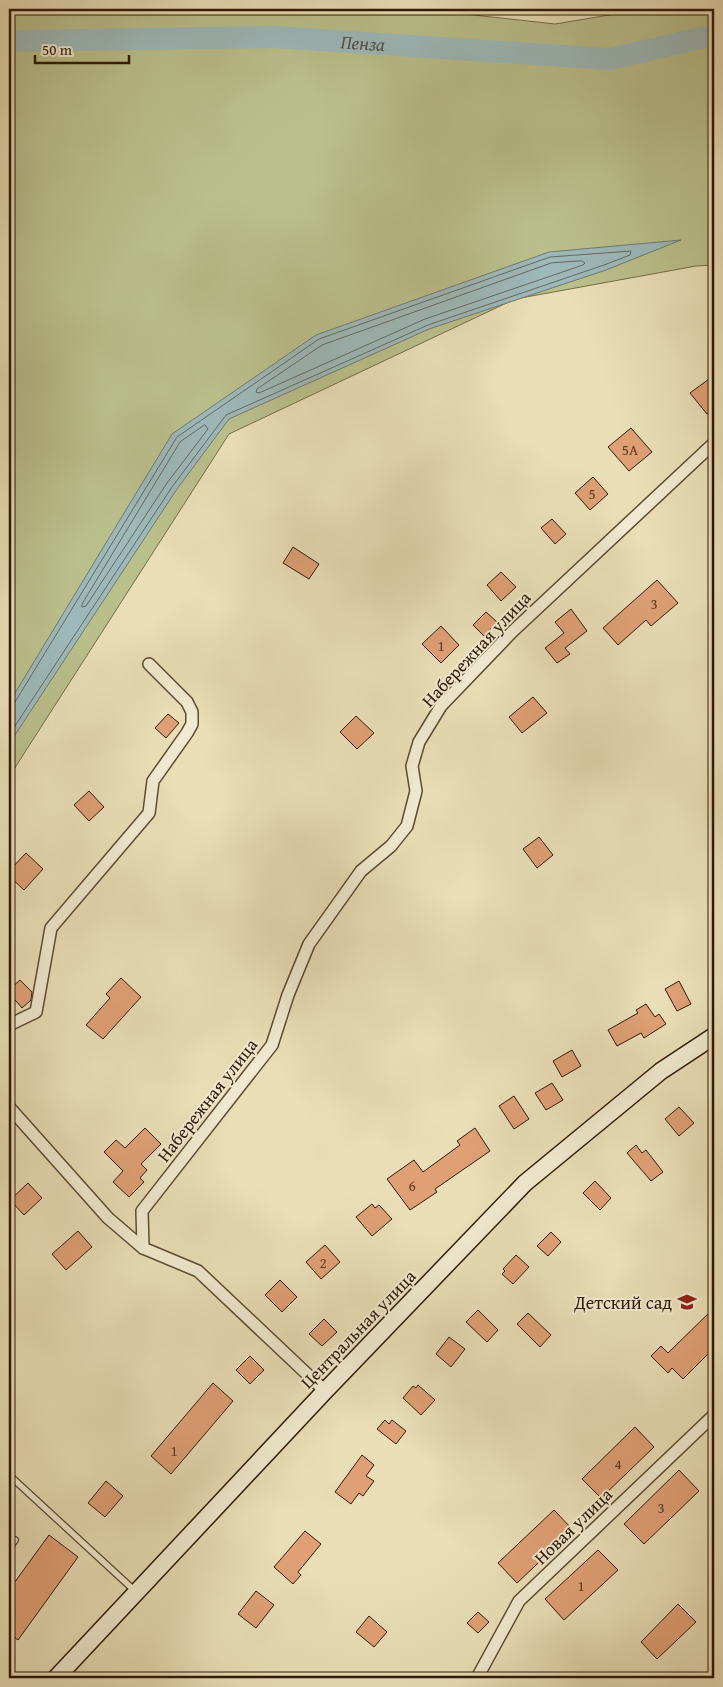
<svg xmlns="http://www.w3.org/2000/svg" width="723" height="1687" viewBox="0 0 723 1687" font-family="'Gentium Book Plus',serif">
  <rect width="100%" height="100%" fill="#e9deb6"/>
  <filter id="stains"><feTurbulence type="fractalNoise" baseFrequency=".004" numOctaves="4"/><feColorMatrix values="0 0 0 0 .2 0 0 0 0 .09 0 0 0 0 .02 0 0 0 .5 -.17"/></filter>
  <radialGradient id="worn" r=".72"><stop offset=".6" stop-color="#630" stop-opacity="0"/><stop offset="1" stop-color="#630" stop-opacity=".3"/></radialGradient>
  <!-- green -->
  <polygon fill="#bac08c" stroke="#756c4a" points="9,9 419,9 555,24 645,9 714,9 714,265 696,266 515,299 229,434 9,777"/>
  <!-- water -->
  <polygon fill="#9db9ba" stroke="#717973" points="681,240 606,270 429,329 229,419 177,489 9,744 9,703 172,434 316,335 549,252"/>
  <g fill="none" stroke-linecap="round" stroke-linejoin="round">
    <!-- shore -->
    <g stroke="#666961" stroke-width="1">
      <polygon points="582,261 585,263 583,265 425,319 259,393 256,392 257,389 322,345 551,263"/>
      <polygon points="205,425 208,429 167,483 86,606 82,607 82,604 180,442"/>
      <polyline points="9,705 15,702 177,437 319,339 550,257 631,251 630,255 604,265 428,325 226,415 172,487 9,735"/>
    </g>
    <!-- river -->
    <path stroke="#9db9ba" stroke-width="22" id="s1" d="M9,41L275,37L610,59L714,35"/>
  </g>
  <!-- building -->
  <g fill="#dfa075" stroke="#301908">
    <polygon points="709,379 714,386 714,408 707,414 690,393"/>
    <polygon points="631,428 652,452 629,471 608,447"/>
    <polygon points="593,477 608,494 590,510 575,493"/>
    <polygon points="552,519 566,534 555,544 541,528"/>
    <polygon points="293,547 319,564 309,579 283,563"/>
    <polygon points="501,572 516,587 501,601 487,585"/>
    <polygon points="657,580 678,603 651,626 646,620 618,645 603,628"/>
    <polygon points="571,609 587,631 565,648 570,654 557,663 545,648 564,633 555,622"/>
    <polygon points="486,612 497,622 484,636 473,625"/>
    <polygon points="441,626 459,645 441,663 422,644"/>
    <polygon points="533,697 547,713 522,733 509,717"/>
    <polygon points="168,714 179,723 166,738 155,728"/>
    <polygon points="356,716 374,733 357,749 340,732"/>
    <polygon points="89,791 104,807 89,821 74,805"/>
    <polygon points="539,837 553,855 537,868 523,849"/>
    <polygon points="26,853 43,869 24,890 9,876 9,871"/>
    <polygon points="121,978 141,997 103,1039 86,1025 110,998 106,994"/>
    <polygon points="20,980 32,992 31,1000 22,1008 9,993 9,990"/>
    <polygon points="679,981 691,1004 677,1011 665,989"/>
    <polygon points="646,1004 655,1017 659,1014 666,1024 644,1038 641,1033 617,1046 608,1030 638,1013 636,1010"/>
    <polygon points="572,1050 581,1066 562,1077 553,1061"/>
    <polygon points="552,1083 563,1100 546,1110 535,1093"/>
    <polygon points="514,1096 529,1119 514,1129 499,1106"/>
    <polygon points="679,1107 694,1123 679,1136 665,1119"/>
    <polygon points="145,1128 161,1144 141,1164 147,1170 140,1178 144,1182 129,1197 113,1182 123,1171 104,1152 116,1140 125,1148"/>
    <polygon points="475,1128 490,1151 435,1189 437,1192 410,1210 387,1179 414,1160 423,1172 460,1145 457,1141"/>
    <polygon points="636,1145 642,1153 646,1150 663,1172 651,1181 627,1153"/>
    <polygon points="595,1181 611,1198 600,1210 583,1193"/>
    <polygon points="28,1183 42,1198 24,1215 10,1200"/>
    <polygon points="372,1204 375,1208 379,1205 392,1219 372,1236 356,1217"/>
    <polygon points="78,1231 92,1247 66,1270 52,1254"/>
    <polygon points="551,1232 561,1242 548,1256 537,1246"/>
    <polygon points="325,1245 340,1262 321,1279 306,1262"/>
    <polygon points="516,1255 529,1267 513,1284 502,1274 505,1271 503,1269"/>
    <polygon points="280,1280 297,1297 282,1312 265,1295"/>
    <polygon points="714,1308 714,1348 683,1379 672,1368 668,1373 651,1356 661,1346 668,1353"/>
    <polygon points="478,1310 498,1330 487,1342 466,1322"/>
    <polygon points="528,1313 551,1335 540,1347 517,1324"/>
    <polygon points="324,1319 337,1332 322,1346 309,1334"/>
    <polygon points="449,1337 465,1349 451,1367 436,1354"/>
    <polygon points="250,1356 264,1370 250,1384 236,1370"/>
    <polygon points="213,1383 233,1401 171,1474 151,1456"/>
    <polygon points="418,1385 435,1400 421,1415 403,1398 413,1386 416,1388"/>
    <polygon points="385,1420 389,1424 392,1420 406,1431 396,1444 377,1429"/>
    <polygon points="635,1427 654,1447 601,1498 582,1479"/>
    <polygon points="362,1455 374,1465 366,1476 374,1481 363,1496 359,1493 351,1504 335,1492"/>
    <polygon points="679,1470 699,1491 644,1544 624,1524"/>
    <polygon points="106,1481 123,1496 105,1517 88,1503"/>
    <polygon points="554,1510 573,1530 517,1583 498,1563"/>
    <polygon points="305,1531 321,1544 298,1572 301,1575 293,1584 274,1567"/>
    <polygon points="49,1535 78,1557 18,1640 9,1633 9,1590"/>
    <polygon points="598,1550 618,1570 564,1620 545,1599"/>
    <polygon points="256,1591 274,1605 256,1628 238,1614"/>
    <polygon points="678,1604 696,1622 657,1659 641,1642"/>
    <polygon points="478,1612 489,1622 478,1633 467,1623"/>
    <polygon points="369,1616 387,1632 374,1647 356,1632"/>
  </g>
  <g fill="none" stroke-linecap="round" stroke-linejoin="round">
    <!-- lane casing -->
    <g stroke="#5e4a34" stroke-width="8">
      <g id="lane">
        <polyline points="9,1475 135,1591"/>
        <polyline points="9,1548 15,1540"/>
      </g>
    </g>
    <!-- street casing -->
    <g stroke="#5e4a34" stroke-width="14">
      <g id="street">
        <polyline points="9,1025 36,1012 51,928 149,813 153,781 187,733 192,724 192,712 187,702 149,664"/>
        <polyline points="9,1107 108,1218 143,1248 198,1271 325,1391"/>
        <polyline points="143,1248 142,1211 272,1045 288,995 309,944 361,871 391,846 407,826 416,791 412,766 419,742 441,706 512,632 714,443"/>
        <polyline points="477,1678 519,1601 714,1415"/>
      </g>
    </g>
    <!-- secondary casing -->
    <g stroke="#301908" stroke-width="19">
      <polyline id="secondary" points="56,1678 325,1391 525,1183 661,1071 714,1036"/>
    </g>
    <!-- lane -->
    <use href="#lane" stroke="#f1ead0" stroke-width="5.5"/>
    <!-- street -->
    <use href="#street" stroke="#f1ead0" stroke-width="11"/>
    <!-- secondary -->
    <use href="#secondary" stroke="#f1ead0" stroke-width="16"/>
  </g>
  <!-- icons -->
  <defs>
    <g id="school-bare" transform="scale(1.5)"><path d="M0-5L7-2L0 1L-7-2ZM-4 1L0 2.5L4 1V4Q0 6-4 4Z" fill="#8f2418" stroke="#f1ead0" stroke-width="2.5" paint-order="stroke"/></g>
  </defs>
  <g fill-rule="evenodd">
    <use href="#school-bare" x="687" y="1302"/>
  </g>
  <g text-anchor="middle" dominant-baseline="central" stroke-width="4" stroke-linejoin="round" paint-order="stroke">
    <!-- number labels -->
    <g font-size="15" fill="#5c3b23">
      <text x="630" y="449">5А</text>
      <text x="592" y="493">5</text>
      <text x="654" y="603">3</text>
      <text x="441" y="645">1</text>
      <text x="412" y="1185">6</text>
      <text x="323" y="1262">2</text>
      <text x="174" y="1450">1</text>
      <text x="618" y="1463">4</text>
      <text x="661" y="1507">3</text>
      <text x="581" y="1585">1</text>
    </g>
    <!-- street labels -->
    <g font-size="18" fill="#301908" stroke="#f1ead0">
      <text transform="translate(476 649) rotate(-47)">Набережная улица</text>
      <text transform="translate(207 1100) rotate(-52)">Набережная улица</text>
      <text transform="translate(358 1329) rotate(-46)">Центральная улица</text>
      <text transform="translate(573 1526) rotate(-44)">Новая улица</text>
    </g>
    <!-- poi labels -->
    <g font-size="18" fill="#301908" stroke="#f1ead0" text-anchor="end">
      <text x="672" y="1302">Детский сад</text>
    </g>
    <!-- water labels -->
    <g font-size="19" font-style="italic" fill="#565146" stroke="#f1ead0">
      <text stroke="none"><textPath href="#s1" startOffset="354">Пенза</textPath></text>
    </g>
  </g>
  <!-- margin -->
  <rect width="723" height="1687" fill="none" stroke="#e9deb6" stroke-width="30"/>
  <rect x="10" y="10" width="703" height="1667" fill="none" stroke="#301908" stroke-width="2.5"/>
  <rect x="15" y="15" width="693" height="1657" fill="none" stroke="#301908"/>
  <!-- scale -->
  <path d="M35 55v8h94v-8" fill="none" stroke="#301908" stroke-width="2.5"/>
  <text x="42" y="55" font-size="15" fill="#301908" stroke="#f1ead0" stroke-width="4" paint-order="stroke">50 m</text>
  <rect width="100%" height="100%" filter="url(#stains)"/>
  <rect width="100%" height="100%" fill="url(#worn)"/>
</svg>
